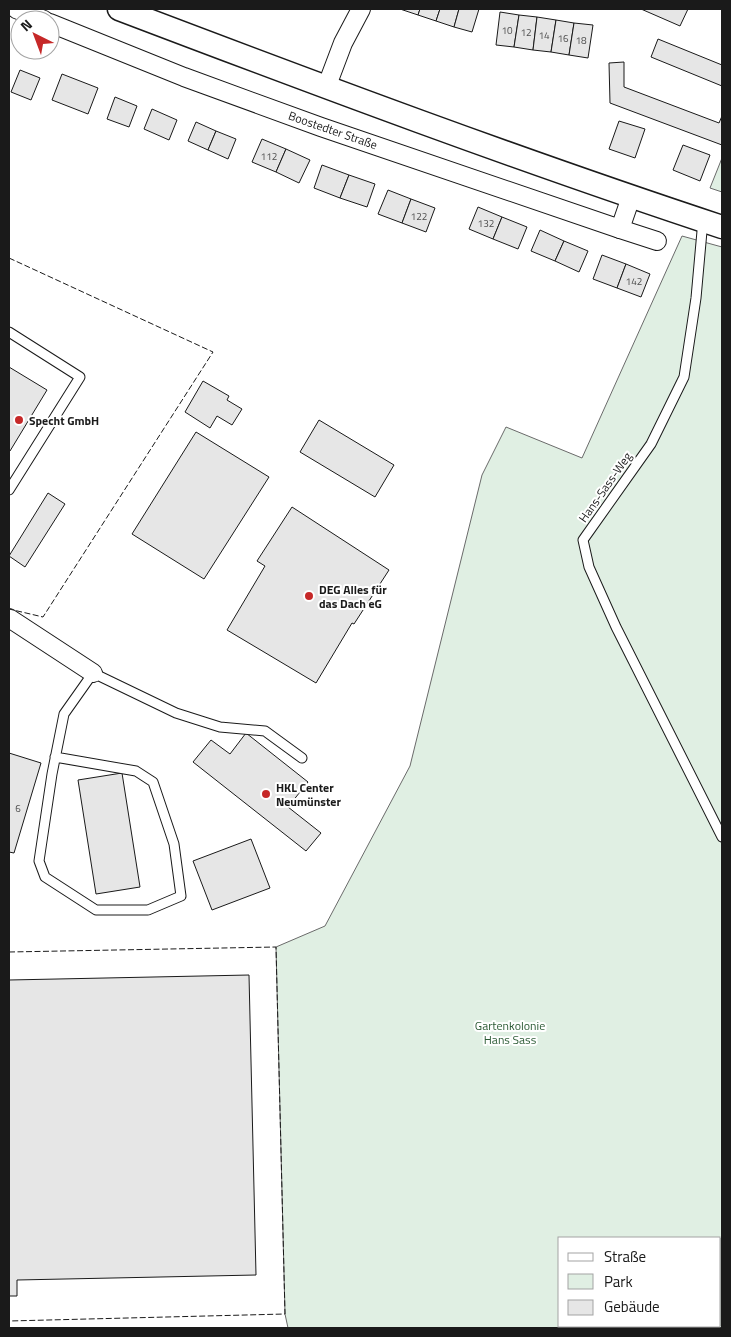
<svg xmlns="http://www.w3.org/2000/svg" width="731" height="1337" viewBox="0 0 731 1337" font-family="'Titillium Web',sans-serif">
  <rect width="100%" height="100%" fill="#fff"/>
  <!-- green -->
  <g fill="#e0efe3" stroke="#6a6a6a" fill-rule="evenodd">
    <polygon points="722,158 722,192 710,188"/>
    <path d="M682,236L722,247V1328H288L285,1314L276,947L325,926L410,766L482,475L506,427L582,458ZM560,1238H720V1326H560Z"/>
  </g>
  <!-- building -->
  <g fill="#e6e6e6" stroke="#1a1a1a">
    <polygon points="400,9 420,9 418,15"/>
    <polygon points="420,9 440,9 436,21 418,15"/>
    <polygon points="440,9 459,9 454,27 436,21"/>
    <polygon points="459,9 479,9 472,32 454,27"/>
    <polygon points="641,9 688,9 680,26"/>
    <polygon points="500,12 519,15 514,47 496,45"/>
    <polygon points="519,15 537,17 533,50 514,47"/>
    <polygon points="537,17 556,20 551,52 533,50"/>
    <polygon points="556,20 574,23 569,55 551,52"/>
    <polygon points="574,23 593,25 588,58 569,55"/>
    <polygon points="658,39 722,65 722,86 651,57"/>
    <polygon points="624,62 624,87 719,123 722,116 722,145 610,103 609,63"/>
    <polygon points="20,70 40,78 31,100 11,92"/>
    <polygon points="62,74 98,88 88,114 52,100"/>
    <polygon points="115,97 137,106 129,127 107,119"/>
    <polygon points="152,109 177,120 169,140 144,129"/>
    <polygon points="619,121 645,129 635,158 609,149"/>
    <polygon points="196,122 216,131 208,150 188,141"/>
    <polygon points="216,131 236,139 228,159 208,150"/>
    <polygon points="262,139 286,149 276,172 252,162"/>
    <polygon points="683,145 710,155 700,181 673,170"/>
    <polygon points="286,149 310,160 299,183 276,172"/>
    <polygon points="322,165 349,175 340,198 314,188"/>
    <polygon points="349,175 375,184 367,207 340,198"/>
    <polygon points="388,190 411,199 402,223 378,214"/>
    <polygon points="411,199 435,208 426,232 402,223"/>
    <polygon points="478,207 502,217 493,239 469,229"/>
    <polygon points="502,217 527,227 518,249 493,239"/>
    <polygon points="540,230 564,241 555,261 531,251"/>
    <polygon points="564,241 588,251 579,272 555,261"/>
    <polygon points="602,255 626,264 617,288 593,279"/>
    <polygon points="626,264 650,274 641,297 617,288"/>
    <polygon points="9,367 47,390 10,451 9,450"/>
    <polygon points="203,381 229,396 227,400 242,409 232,425 217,416 210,428 185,412"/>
    <polygon points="319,420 394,465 375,497 300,452"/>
    <polygon points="196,432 269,477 204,579 132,534"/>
    <polygon points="48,493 65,504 25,567 9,556"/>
    <polygon points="292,507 389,570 354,624 352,623 316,683 227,630 265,566 257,561"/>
    <polygon points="246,733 308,782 288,807 321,833 306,851 193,762 211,740 230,754"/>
    <polygon points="9,753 41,763 14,853 9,852"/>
    <polygon points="122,773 140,887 96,894 78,780"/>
    <polygon points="251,839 270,888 212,910 193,861"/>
    <polygon points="249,975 256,1275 17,1280 17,1296 9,1296 9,980"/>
  </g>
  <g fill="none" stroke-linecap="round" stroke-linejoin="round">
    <!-- service casing -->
    <g stroke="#1a1a1a" stroke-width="11">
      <g id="service">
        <polyline points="703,220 696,298 684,377 651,444 583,540 589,567 616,627 722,837"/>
        <polyline points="9,332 80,377 9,490"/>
        <polyline points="55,757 136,771 153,782 174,844 181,896 148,910 96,910 45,877 39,861 52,774 64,714 93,673 176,713 220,727 265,731 302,758"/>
      </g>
    </g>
    <!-- minor casing -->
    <g stroke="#1a1a1a" stroke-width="20">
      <g id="minor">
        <polyline points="16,9 44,20"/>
        <polyline points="50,23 184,77 321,127 620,229 631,197"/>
        <polyline points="326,88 343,43 361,9"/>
        <polyline points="620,229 657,241"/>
        <polyline points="9,618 93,673"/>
      </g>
    </g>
    <!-- tertiary casing -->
    <g stroke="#1a1a1a" stroke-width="25">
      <path id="tertiary" d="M119,9C319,85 519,160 722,227"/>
    </g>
    <!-- service -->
    <use href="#service" stroke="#fff" stroke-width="9"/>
    <!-- minor -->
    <use href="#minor" stroke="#fff" stroke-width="18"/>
    <!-- tertiary -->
    <use href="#tertiary" stroke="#fff" stroke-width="22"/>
    <!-- fence -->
    <g stroke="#1a1a1a" stroke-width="1" stroke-dasharray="6 2.5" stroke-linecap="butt">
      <polyline points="9,258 213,352 43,617 9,609"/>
      <polyline points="9,952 276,947 285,1314 9,1321"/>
    </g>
  </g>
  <!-- markers -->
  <g fill="#c62828" stroke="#fff" stroke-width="2">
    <circle cx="19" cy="420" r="5"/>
    <circle cx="309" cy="596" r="5"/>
    <circle cx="266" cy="794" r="5"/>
  </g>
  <g text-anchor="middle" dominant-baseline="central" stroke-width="4" stroke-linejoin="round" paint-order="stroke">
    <!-- number labels -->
    <g font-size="10" fill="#4d4d4d">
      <text x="507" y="30">10</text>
      <text x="526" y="32">12</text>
      <text x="544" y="35">14</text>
      <text x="563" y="38">16</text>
      <text x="581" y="40">18</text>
      <text x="269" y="156">112</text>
      <text x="419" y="216">122</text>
      <text x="486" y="223">132</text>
      <text x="634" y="281">142</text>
      <text x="18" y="808">6</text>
    </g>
    <!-- street labels -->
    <g font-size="12" fill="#1a1a1a" stroke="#fff">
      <text transform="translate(333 130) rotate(19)">Boostedter Straße</text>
      <text transform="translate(605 487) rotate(-55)">Hans-Sass-Weg</text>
    </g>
    <!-- poi labels -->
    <g font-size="12" font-weight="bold" fill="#1a1a1a" stroke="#fff" text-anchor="start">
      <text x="29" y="420">Specht GmbH</text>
      <text x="319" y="589">DEG Alles für<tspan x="319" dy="14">das Dach eG</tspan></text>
      <text x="276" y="787">HKL Center<tspan x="276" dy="14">Neumünster</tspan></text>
    </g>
    <!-- park labels -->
    <g font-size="12" fill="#2b5a34" stroke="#fff">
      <text x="510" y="1025">Gartenkolonie<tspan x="510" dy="14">Hans Sass</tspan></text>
    </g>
  </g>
  <!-- border -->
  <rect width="731" height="1337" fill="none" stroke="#1a1a1a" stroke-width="20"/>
  <!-- legend -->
  <rect x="558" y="1237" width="162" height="90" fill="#ffffff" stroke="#a3a3a3"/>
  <rect x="568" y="1253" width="25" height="8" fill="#ffffff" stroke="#a3a3a3"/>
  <text x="604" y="1262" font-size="15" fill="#1a1a1a">Straße</text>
  <rect x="568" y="1274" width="25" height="15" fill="#e0efe3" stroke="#a3a3a3"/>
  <text x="604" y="1287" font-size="15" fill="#1a1a1a">Park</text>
  <rect x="568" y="1300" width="25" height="15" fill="#e6e6e6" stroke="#a3a3a3"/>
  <text x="604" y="1312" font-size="15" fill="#1a1a1a">Gebäude</text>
  <!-- north arrow -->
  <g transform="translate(35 35) rotate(318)"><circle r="24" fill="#ffffff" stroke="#a3a3a3"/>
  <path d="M0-4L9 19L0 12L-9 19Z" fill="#c62828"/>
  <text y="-8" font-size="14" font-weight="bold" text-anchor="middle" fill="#1a1a1a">N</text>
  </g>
</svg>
